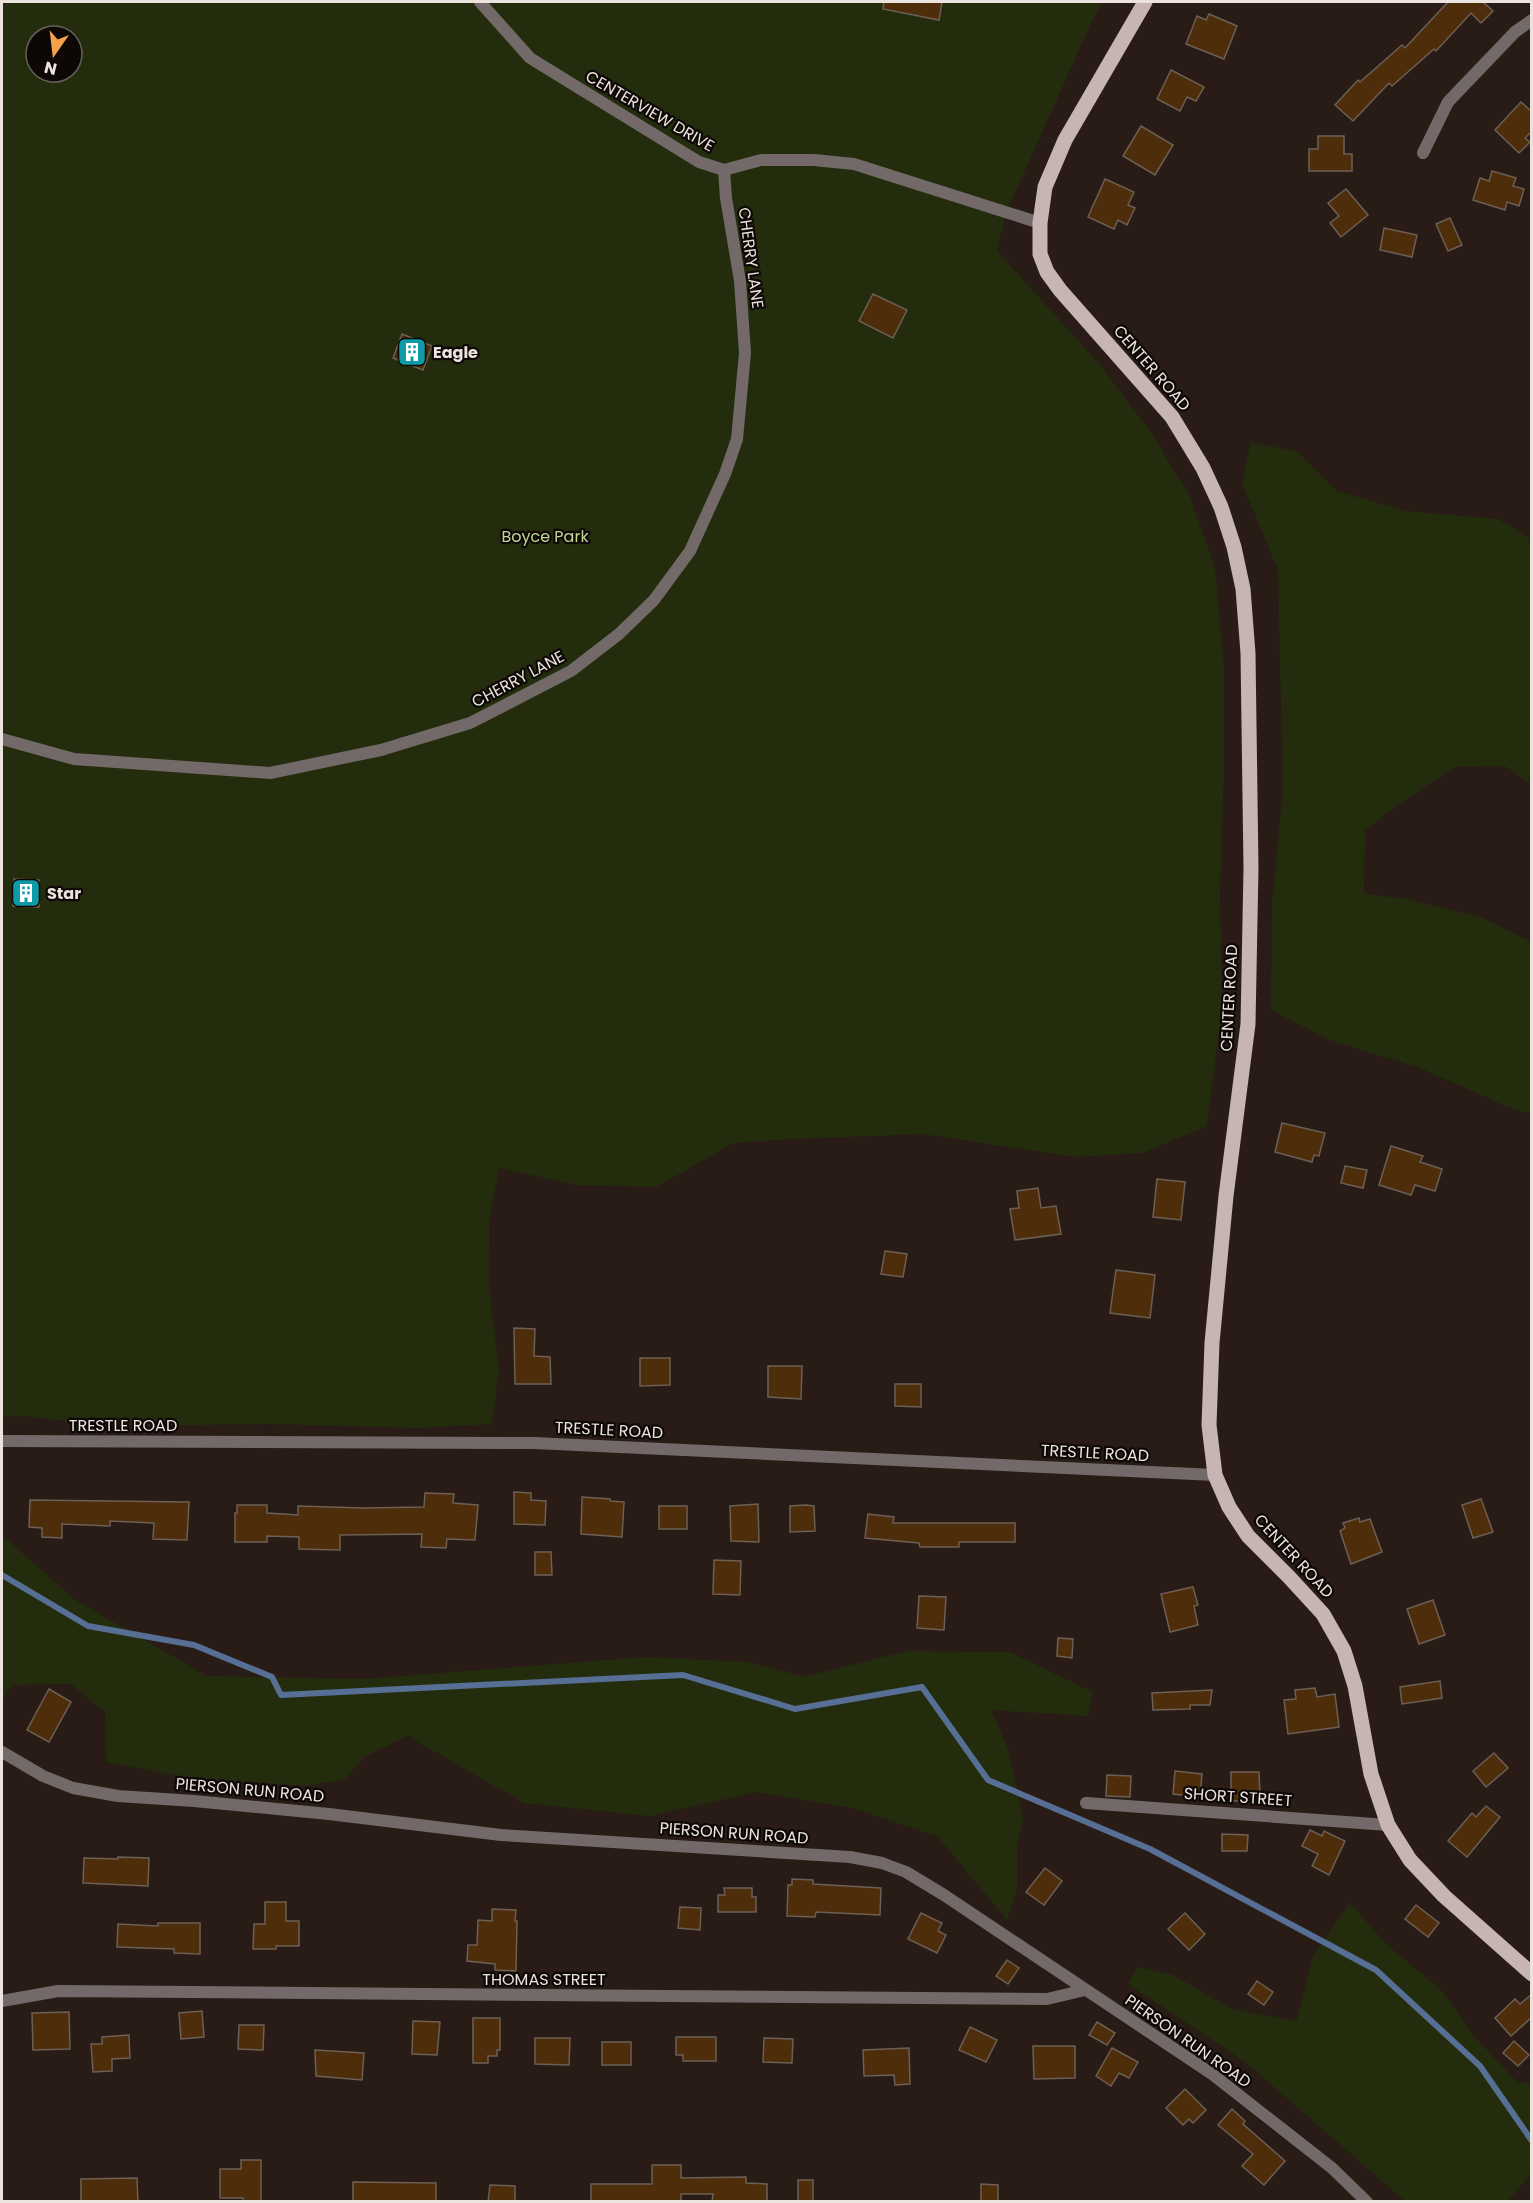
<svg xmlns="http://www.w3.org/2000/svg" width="1533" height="2203" viewBox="0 0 1533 2203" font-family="Poppins,sans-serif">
  <rect width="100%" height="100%" fill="#291c16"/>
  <!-- green -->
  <g fill="#232d0e" fill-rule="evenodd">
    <path d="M2,2H1103L1091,23L1006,213L997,251L1102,367L1152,434L1190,497L1215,568L1224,667V768L1220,893L1222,1007L1207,1126L1142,1153L1075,1157L923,1134L790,1139L733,1143L657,1187L577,1185L499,1168L489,1224L490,1296L499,1369L492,1424L416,1428L271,1424L101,1426L28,1416L2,1417ZM36,36H72V72H36Z"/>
    <polygon points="1251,442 1298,452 1337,491 1406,511 1498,519 1531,539 1531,784 1505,766 1455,767 1402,802 1365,830 1364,894 1407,899 1481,917 1531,942 1531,1114 1506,1106 1420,1068 1329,1040 1271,1010 1272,905 1283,789 1278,570 1242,483"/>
    <polygon points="2,1535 75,1600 207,1676 364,1679 646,1657 749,1662 804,1677 908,1651 1009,1652 1093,1692 1088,1716 991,1710 1008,1749 1023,1818 1017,1847 1017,1891 1007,1920 937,1836 853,1808 757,1792 650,1816 524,1803 408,1736 364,1757 345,1779 307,1786 186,1777 106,1762 105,1712 71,1684 12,1685 2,1702"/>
    <polygon points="1350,1903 1386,1944 1441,1990 1475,2037 1518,2083 1531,2082 1531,2173 1508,2201 1405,2201 1244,2061 1128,1984 1137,1967 1173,1975 1232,2009 1297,2021 1313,1956"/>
  </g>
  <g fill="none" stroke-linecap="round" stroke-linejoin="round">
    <!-- stream -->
    <polyline stroke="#576e95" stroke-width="6" points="2,1575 88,1626 194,1645 272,1677 281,1695 683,1675 795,1709 922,1687 988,1780 1150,1849 1376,1970 1480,2066 1532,2141"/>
  </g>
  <!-- building -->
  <g fill="#4e2d0a" stroke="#6c5f55" stroke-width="1.5">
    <polygon points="884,2 942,2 939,20 883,9"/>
    <polygon points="1448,2 1483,2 1493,11 1481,23 1471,13 1436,51 1434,49 1392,86 1389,83 1353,121 1335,105 1358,80 1360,82 1402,45 1405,48"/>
    <polygon points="1209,14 1237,26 1224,59 1186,44 1197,16 1206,20"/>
    <polygon points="1171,70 1204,87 1196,101 1187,97 1180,111 1157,99"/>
    <polygon points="1521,102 1532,112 1532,131 1525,138 1530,142 1519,153 1495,130"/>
    <polygon points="1141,126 1173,145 1155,175 1123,156"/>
    <polygon points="1318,136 1344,136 1344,154 1352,154 1352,171 1309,171 1309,149 1318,149"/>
    <polygon points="1492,171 1516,178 1513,186 1524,189 1519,206 1507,202 1505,210 1473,200 1480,178 1489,181"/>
    <polygon points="1105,179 1134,192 1128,205 1135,208 1127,225 1118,220 1114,229 1088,217"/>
    <polygon points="1346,189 1368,215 1341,237 1330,223 1339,216 1328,203"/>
    <polygon points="1450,218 1462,245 1448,251 1436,224"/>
    <polygon points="1384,228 1417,235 1412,257 1380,250"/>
    <polygon points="873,294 907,310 893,338 859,321"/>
    <polygon points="402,334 432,346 423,370 393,358"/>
    <polygon points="14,879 39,880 39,907 13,906"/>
    <polygon points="1282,1123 1325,1133 1319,1156 1314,1155 1312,1162 1275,1152"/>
    <polygon points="1391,1146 1423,1156 1420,1162 1442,1169 1435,1191 1415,1185 1411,1195 1379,1185"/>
    <polygon points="1345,1166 1367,1170 1363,1188 1341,1183"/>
    <polygon points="1157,1179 1185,1182 1181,1220 1153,1217"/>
    <polygon points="1038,1188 1041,1208 1056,1206 1061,1234 1015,1240 1010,1209 1019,1208 1017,1191"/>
    <polygon points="885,1251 907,1254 903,1277 881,1274"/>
    <polygon points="1116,1270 1155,1275 1150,1318 1110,1313"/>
    <polygon points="514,1328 535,1329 534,1356 550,1357 551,1384 515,1384"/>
    <polygon points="640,1358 670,1358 670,1385 640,1386"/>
    <polygon points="768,1366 802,1366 801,1399 768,1397"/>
    <polygon points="895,1384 921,1384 921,1407 895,1406"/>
    <polygon points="514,1492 531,1493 531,1500 546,1501 545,1525 514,1524"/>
    <polygon points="425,1493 454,1494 453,1503 478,1505 475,1540 447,1539 446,1548 421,1547 422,1534 340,1535 340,1550 299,1549 299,1537 267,1536 267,1542 235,1542 235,1513 237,1513 237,1505 267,1505 267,1513 298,1515 298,1506 363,1508 424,1507"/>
    <polygon points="582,1497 610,1499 610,1501 624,1502 622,1537 581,1534"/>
    <polygon points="1481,1499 1493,1532 1473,1538 1462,1505"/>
    <polygon points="30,1500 189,1502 187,1540 153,1539 154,1523 110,1521 110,1526 62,1524 62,1538 42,1537 42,1528 29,1527"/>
    <polygon points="758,1504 759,1542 731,1541 730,1506"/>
    <polygon points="806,1505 814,1506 815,1531 790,1532 790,1506"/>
    <rect x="659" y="1506" width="28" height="23"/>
    <polygon points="868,1514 894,1517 893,1523 1015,1523 1015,1542 959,1542 959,1547 920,1547 919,1543 865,1538"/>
    <polygon points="1359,1518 1360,1522 1370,1519 1382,1552 1351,1564 1340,1531 1345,1528 1343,1523"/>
    <polygon points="535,1552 551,1552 552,1575 535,1575"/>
    <polygon points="714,1560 741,1561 740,1595 713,1594"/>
    <polygon points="1193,1587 1198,1605 1194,1606 1198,1625 1170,1632 1161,1594"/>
    <polygon points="919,1596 946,1597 944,1630 917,1628"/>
    <polygon points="1433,1600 1445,1635 1419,1644 1407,1609"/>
    <polygon points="1058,1638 1073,1639 1072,1658 1057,1656"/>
    <polygon points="1440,1681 1442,1698 1402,1704 1400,1687"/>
    <polygon points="1315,1688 1317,1697 1335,1694 1339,1727 1288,1734 1284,1700 1296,1699 1295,1690"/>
    <polygon points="49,1689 71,1702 49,1742 27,1730"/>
    <polygon points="1212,1690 1210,1705 1190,1705 1190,1709 1153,1710 1152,1693"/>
    <polygon points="1494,1753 1508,1768 1486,1787 1473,1771"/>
    <polygon points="1175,1771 1202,1774 1200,1797 1173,1794"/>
    <polygon points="1231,1772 1259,1772 1260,1795 1246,1795 1246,1801 1231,1801"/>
    <polygon points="1107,1775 1131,1776 1130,1797 1106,1796"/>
    <polygon points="1486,1806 1500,1817 1467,1857 1448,1841 1472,1813 1476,1817"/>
    <polygon points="1310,1830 1322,1836 1324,1831 1345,1841 1329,1875 1312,1866 1318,1854 1302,1846"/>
    <polygon points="1222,1834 1248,1835 1247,1851 1222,1851"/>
    <polygon points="118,1857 149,1858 148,1886 83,1883 84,1858 118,1859"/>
    <polygon points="1045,1868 1062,1881 1044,1905 1026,1892"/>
    <polygon points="792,1879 813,1880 813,1884 881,1888 880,1915 816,1912 815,1917 787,1916 788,1885 792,1885"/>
    <polygon points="724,1888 752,1888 752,1897 756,1897 756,1912 718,1912 718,1895 725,1895"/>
    <polygon points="265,1902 286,1902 286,1921 299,1921 299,1946 276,1946 276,1949 253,1949 254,1924 265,1924"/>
    <polygon points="1416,1905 1439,1923 1428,1937 1405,1919"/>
    <polygon points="680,1907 701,1908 700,1930 678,1928"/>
    <polygon points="492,1909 516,1910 515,1921 517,1921 516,1971 495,1970 495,1964 467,1961 468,1945 477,1945 478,1920 492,1921"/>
    <polygon points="921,1913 942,1923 938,1931 946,1935 937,1953 908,1939"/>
    <polygon points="1185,1913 1205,1934 1189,1950 1168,1929"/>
    <polygon points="158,1923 200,1923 200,1954 174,1953 174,1949 117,1947 118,1924 158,1926"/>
    <polygon points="1007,1960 1019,1968 1008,1984 996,1976"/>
    <polygon points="1257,1981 1273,1992 1264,2005 1248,1994"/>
    <polygon points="1532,1994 1532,2017 1511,2036 1495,2018 1515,1999 1520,2004"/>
    <polygon points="202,2011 204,2037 181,2039 179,2013"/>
    <polygon points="69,2012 70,2049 33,2050 32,2013"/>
    <polygon points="473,2018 500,2018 500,2050 497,2050 497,2056 488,2056 488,2063 473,2063"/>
    <polygon points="413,2021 440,2022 437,2055 412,2054"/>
    <polygon points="1097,2022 1115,2033 1107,2045 1089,2035"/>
    <polygon points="239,2025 264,2025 263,2050 238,2049"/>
    <polygon points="970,2027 997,2040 986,2062 959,2050"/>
    <polygon points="129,2035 130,2058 112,2059 112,2071 93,2072 91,2044 102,2044 102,2037"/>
    <polygon points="676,2037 716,2037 716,2061 683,2061 683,2055 676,2055"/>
    <polygon points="535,2038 570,2038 569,2065 535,2064"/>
    <polygon points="764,2038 793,2039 792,2063 763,2062"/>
    <polygon points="1514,2041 1529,2055 1518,2066 1503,2053"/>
    <rect x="602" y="2042" width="29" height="23"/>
    <polygon points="1033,2046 1075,2046 1075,2078 1034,2079"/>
    <polygon points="909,2048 910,2084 895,2085 894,2075 864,2076 863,2050"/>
    <polygon points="1112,2048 1138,2062 1129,2078 1119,2073 1111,2086 1096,2076"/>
    <polygon points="315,2050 364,2053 362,2080 316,2076"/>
    <polygon points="1185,2089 1206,2110 1193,2123 1189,2119 1183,2125 1166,2108"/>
    <polygon points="1232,2109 1245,2121 1243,2124 1285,2161 1264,2185 1242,2166 1253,2154 1218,2125"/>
    <polygon points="241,2160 261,2160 261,2202 243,2202 243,2198 220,2198 220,2169 241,2169"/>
    <polygon points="652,2165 681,2165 681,2178 746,2177 746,2183 767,2184 767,2202 712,2202 713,2194 681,2194 681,2202 591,2202 591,2184 652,2184"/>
    <polygon points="137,2178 138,2202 81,2202 81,2179"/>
    <rect x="798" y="2180" width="15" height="22"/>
    <polygon points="353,2182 436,2183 436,2202 353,2202"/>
    <polygon points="981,2184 998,2185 998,2202 981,2202"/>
    <polygon points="490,2185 515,2186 515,2202 488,2202"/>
  </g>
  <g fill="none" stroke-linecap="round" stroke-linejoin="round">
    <!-- minor -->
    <g stroke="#726968" stroke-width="12">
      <polyline points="1423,153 1448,102 1515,32 1532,20"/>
      <polyline points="2,1441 534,1443 1215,1475"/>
      <polyline points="1086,1803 1388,1825"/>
      <polyline points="2,2001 58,1991 1047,1999 1085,1990"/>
    </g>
    <!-- tertiary -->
    <g stroke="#726968" stroke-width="12">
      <polyline points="480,2 530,58 699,162 724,170 761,160 814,160 854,164 1040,223"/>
      <polyline points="2,739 74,759 270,773 381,750 470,723 571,671 619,634 654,600 690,551 725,474 737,439 745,353 740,281 726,198 724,170"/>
      <polyline points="2,1752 43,1776 73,1788 118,1796 194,1801 329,1814 501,1835 850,1857 882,1863 906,1872 944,1895 1212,2074 1332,2168 1367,2202"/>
    </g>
    <!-- primary -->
    <polyline stroke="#c6b5b2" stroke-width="15" points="1145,2 1065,140 1045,187 1040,223 1040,254 1047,272 1060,290 1172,417 1203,468 1221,507 1234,547 1243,589 1248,653 1251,868 1248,1024 1226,1196 1212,1343 1209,1425 1215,1475 1229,1507 1248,1536 1289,1577 1323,1614 1344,1651 1355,1686 1371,1774 1388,1825 1410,1860 1444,1896 1532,1974"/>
  </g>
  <!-- icons -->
  <defs>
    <g id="building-square" transform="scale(1.5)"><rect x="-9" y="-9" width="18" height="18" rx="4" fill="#0f9aa8" stroke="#0d0806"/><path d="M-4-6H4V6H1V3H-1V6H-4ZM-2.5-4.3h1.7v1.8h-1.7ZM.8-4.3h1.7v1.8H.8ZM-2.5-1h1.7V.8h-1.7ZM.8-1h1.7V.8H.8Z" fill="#fff"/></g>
  </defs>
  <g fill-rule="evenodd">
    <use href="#building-square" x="412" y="352"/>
    <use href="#building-square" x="26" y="893"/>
  </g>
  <g text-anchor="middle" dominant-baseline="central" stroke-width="4.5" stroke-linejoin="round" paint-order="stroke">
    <!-- street labels -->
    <g font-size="16" fill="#ece3de" stroke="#0d0806">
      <text transform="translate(650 111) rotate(30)">CENTERVIEW DRIVE</text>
      <text transform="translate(751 258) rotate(82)">CHERRY LANE</text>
      <text transform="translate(1152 368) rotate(49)">CENTER ROAD</text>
      <text transform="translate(518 679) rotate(-28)">CHERRY LANE</text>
      <text transform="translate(1229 998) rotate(-87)">CENTER ROAD</text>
      <text x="123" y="1425">TRESTLE ROAD</text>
      <text transform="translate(609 1430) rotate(3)">TRESTLE ROAD</text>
      <text transform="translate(1095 1453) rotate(3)">TRESTLE ROAD</text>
      <text transform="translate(1294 1556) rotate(47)">CENTER ROAD</text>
      <text transform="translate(250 1790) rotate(5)">PIERSON RUN ROAD</text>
      <text transform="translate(1238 1797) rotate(4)">SHORT STREET</text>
      <text transform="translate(734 1833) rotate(4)">PIERSON RUN ROAD</text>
      <text x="544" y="1979">THOMAS STREET</text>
      <text transform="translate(1188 2041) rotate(35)">PIERSON RUN ROAD</text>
    </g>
    <!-- poi labels -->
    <g font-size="16" font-weight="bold" fill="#ece3de" stroke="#0d0806" text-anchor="start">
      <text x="433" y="352">Eagle</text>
      <text x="47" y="893">Star</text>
    </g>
    <!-- park labels -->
    <g font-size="16" fill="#bed992" stroke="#0d0806">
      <text x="545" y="536">Boyce Park</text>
    </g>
  </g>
  <!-- border -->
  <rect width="1533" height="2203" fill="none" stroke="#ece3de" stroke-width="6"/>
  <!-- north arrow -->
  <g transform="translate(54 54) rotate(194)"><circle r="28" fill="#0d0806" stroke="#66605c" stroke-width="1.5"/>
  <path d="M0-4.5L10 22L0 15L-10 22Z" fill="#f6a248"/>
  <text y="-9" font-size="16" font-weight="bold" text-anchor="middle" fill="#ece3de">N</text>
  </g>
</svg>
